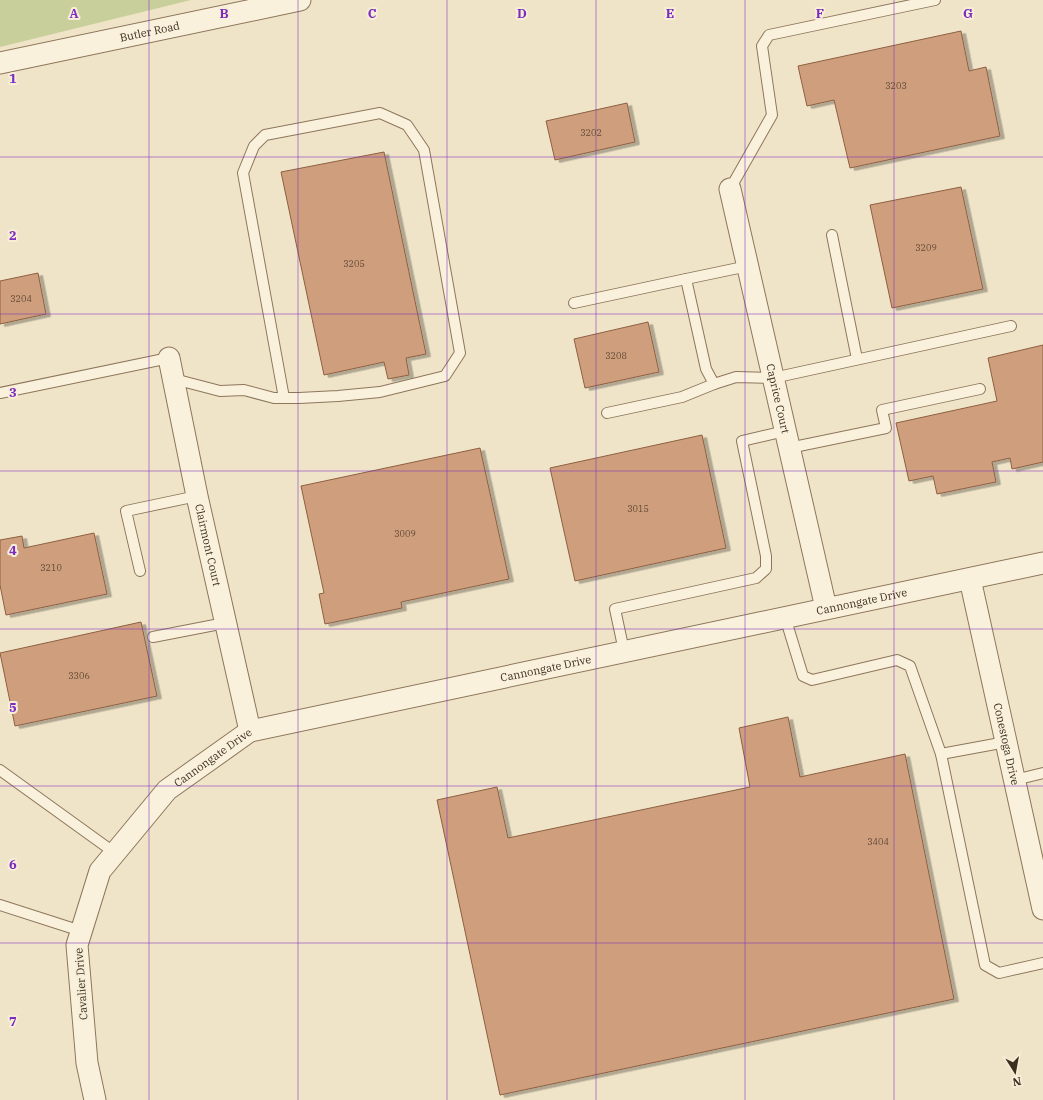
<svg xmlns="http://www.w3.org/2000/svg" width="1043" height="1100" viewBox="0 0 1043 1100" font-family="'IBM Plex Serif',serif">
  <defs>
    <filter id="shadow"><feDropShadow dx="4.5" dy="2.5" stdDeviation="0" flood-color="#0004"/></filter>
  </defs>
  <rect width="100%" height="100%" fill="#f0e4c8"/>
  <!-- green -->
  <polygon fill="#c9cf9b" points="0,0 191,0 0,47"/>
  <!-- building -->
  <g fill="#cf9f7d" stroke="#8d5f41" filter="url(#shadow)">
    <polygon points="961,31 969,71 986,67 1000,136 850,168 834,100 807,106 798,66"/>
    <polygon points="627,103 635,142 555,160 546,121"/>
    <polygon points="384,152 426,354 406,358 409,375 388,379 384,362 324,375 281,172"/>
    <polygon points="961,187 983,289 892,308 870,205"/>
    <polygon points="38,273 46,314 0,324 0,281"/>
    <polygon points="648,322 659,372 585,388 574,339"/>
    <polygon points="1043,345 1043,462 1012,469 1010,458 992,462 996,482 937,494 933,476 909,481 896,423 997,401 988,358"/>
    <polygon points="702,435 726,548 575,581 550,468"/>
    <polygon points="480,448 509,579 401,602 402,608 325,624 319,594 324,593 301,486"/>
    <polygon points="94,533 107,594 6,615 0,585 0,540 22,536 24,548"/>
    <polygon points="141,622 157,696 15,726 0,653"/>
    <polygon points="788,717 800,777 905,754 954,999 500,1095 437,800 497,787 508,838 750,787 739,728"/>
  </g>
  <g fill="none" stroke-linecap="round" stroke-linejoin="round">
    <!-- service casing -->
    <g stroke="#8d765c" stroke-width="12">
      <g id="service">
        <polyline points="730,189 772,115 762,46 769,35 935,0"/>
        <polyline points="832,235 857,359"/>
        <polyline points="748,266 686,279 706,369 714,384 736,377 773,378 1011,326"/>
        <polyline points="574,303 686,279"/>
        <polyline points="174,379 220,391 244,390 274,398 299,398 338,396 380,392 445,376 460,353 424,150 407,125 380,113 265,135 254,146 243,173 284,398"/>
        <polyline points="0,393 169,358"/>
        <polyline points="607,413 682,397 714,384"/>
        <polyline points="789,448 886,428 882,410 980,389"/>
        <polyline points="140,571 126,511 197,496"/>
        <polyline points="785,617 803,676 812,680 897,660 910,666 941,754 985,965 999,973 1043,963"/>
        <polyline points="153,637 225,623"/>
        <polyline points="624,651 615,609 756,578 766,569 766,556 742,441 785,431"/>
        <polyline points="941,754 1006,742"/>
        <polyline points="0,770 115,853"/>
        <polyline points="1015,780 1043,773"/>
        <polyline points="0,905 81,931"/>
      </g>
    </g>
    <!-- minor casing -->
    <g stroke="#8d765c" stroke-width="23">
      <g id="minor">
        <path id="s1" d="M0,63L300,0"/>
        <path id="s2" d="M730,189L826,608"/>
        <path id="s3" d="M169,358L197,496L250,731"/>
        <path id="s4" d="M970,579L1043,909"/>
        <path id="s5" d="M95,1100L87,1063L77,945L100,871L167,790L250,731L1043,563"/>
      </g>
    </g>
    <!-- service -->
    <use href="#service" stroke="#faf1dc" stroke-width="10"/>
    <!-- minor -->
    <use href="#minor" stroke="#faf1dc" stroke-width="21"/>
  </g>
  <!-- grid -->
  <path fill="none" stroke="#7b2cbf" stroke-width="1" stroke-opacity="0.55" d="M149,0V1100M298,0V1100M447,0V1100M596,0V1100M745,0V1100M894,0V1100M0,157H1043M0,314H1043M0,471H1043M0,629H1043M0,786H1043M0,943H1043"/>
  <g text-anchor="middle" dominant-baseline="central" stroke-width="4" stroke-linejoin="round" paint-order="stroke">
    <!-- number labels -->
    <g font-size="9" fill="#624a37">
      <text x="896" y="85">3203</text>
      <text x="591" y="132">3202</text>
      <text x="926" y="247">3209</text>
      <text x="354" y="263">3205</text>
      <text x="21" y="298">3204</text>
      <text x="616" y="355">3208</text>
      <text x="638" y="508">3015</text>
      <text x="405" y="533">3009</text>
      <text x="51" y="567">3210</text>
      <text x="79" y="675">3306</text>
      <text x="878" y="841">3404</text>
    </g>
    <!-- street labels -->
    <g font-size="11" fill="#3d2e20" stroke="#f7eed8">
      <text stroke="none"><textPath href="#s1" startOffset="153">Butler Road</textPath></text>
      <text stroke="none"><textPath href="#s2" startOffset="215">Caprice Court</textPath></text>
      <text stroke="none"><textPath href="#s3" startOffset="191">Clairmont Court</textPath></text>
      <text stroke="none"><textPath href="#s5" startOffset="1066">Cannongate Drive</textPath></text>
      <text stroke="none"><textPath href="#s5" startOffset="743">Cannongate Drive</textPath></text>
      <text stroke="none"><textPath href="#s4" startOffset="169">Conestoga Drive</textPath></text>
      <text stroke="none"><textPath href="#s5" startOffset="395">Cannongate Drive</textPath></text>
      <text transform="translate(81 984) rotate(-94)">Cavalier Drive</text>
    </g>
  </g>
  <g font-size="13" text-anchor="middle" font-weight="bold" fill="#7b2cbf" stroke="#f7eed8" stroke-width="4" stroke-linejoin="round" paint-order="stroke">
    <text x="74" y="18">A</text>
    <text x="224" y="18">B</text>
    <text x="372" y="18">C</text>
    <text x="522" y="18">D</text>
    <text x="670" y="18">E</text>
    <text x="820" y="18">F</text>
    <text x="968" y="18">G</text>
    <text x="13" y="83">1</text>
    <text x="13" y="240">2</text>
    <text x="13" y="397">3</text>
    <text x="13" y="555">4</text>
    <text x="13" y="712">5</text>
    <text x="13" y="869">6</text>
    <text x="13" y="1026">7</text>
  </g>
  <!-- north arrow -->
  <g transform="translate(1015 1072) rotate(169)" stroke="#f7eed8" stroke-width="3" paint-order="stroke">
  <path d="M0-3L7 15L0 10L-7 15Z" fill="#3d2e20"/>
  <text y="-6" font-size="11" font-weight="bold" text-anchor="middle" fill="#3d2e20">N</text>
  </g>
</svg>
